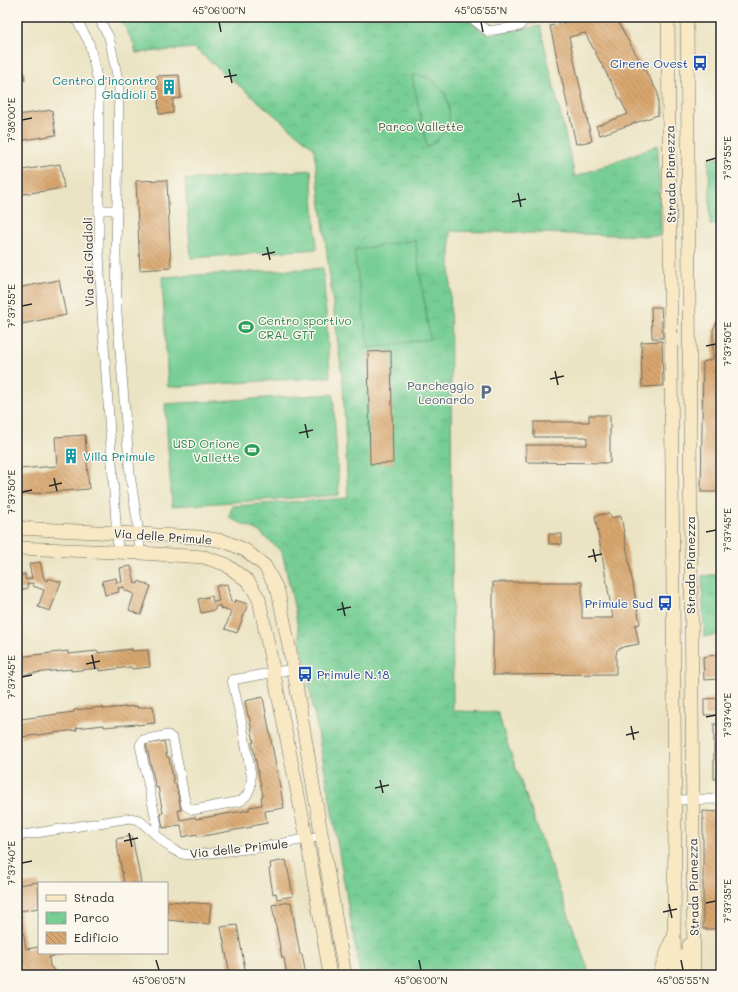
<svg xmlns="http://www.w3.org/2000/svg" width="738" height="992" viewBox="0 0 738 992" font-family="Mali,sans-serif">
  <defs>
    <pattern id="grass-tufts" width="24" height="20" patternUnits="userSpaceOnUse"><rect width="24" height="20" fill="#76ce94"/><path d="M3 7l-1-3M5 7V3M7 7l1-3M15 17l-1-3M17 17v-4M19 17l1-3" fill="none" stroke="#66b180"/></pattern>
    <pattern id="park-crowns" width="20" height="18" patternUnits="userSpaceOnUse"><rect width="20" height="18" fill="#76ce94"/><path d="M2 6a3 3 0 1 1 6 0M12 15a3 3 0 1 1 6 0" fill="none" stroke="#66b180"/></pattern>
    <pattern id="building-back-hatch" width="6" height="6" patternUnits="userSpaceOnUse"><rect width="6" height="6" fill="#d9a770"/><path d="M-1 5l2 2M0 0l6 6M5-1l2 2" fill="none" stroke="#b0885c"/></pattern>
  </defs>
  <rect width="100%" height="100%" fill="#fbf7ec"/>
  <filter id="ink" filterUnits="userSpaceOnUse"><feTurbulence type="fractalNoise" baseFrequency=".025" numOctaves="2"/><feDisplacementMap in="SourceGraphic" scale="8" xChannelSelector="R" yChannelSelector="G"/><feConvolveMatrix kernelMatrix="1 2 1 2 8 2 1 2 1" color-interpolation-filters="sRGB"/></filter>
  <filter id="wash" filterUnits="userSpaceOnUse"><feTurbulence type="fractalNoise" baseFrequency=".012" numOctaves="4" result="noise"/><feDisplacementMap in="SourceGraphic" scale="16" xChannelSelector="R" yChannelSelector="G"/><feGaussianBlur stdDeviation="0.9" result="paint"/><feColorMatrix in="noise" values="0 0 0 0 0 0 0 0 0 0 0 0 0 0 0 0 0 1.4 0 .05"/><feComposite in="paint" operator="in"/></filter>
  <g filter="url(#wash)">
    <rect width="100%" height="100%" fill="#ebe4c4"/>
    <!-- grass -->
    <polygon fill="url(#grass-tufts)" stroke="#507c60" points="721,574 721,634 704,637 702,576"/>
    <!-- park -->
    <polygon fill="url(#park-crowns)" stroke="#507c60" points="119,17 464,17 486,34 540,26 575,177 658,145 661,236 450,231 453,711 498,712 506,740 590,975 360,975 325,771 293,601 282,552 257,530 229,518 232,506 348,498 343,385 314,148 194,48 136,53 134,44"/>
    <!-- garden -->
    <g fill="#76ce94" stroke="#507c60">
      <path d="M412,75C418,75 425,76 430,79C436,81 442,89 445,94C454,117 449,134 427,147Z"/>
      <polygon points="709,158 721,158 721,224 710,225"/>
      <polygon points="311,170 317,249 191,258 185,180"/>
      <polygon points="415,240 430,339 369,348 354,250"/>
      <polygon points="323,268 330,377 168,387 162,277"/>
      <polygon points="333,394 339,495 172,506 165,404"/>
    </g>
    <g id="blocks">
      <!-- building -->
      <g fill="url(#building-back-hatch)">
        <polygon points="586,17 615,17 658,93 658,115 600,135 596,126 628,114 585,33 569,37 592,141 576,144 550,26"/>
        <polygon points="17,56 21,56 25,80 17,81"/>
        <polygon points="179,75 181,98 173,99 173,113 159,114 157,76"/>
        <polygon points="52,110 56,135 17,141 17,115"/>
        <polygon points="60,164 64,188 17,195 17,171"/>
        <polygon points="167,180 171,268 140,270 136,181"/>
        <polygon points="59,280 66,315 17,325 17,288"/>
        <polygon points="651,307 661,307 663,338 652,338"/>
        <polygon points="718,320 721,320 721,492 701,492 703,362 713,359 713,330"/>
        <polygon points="662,341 663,386 642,387 641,342"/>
        <polygon points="391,351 393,463 370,464 368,352"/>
        <polygon points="589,415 610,415 610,463 526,462 526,445 587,445 587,437 534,437 534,422 589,422"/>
        <polygon points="85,435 89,489 17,495 17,460 18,460 19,469 57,466 55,437"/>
        <polygon points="609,513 611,518 621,516 640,624 635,625 639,644 623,647 617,650 616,655 616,674 493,675 493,582 582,582 582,618 613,618 595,516"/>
        <rect x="549" y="534" width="13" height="10"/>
        <polygon points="40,562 44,579 47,581 48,578 61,582 50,611 38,607 44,590 33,586 33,583 27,584 28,588 17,591 17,576 25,574 26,580 32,578 29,564"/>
        <polygon points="131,566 135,583 138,584 139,581 151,586 141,615 129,610 134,594 124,590 124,587 118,588 119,592 105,595 102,581 116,578 117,583 122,582 120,568"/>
        <polygon points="227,584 231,602 234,603 235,600 248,604 237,633 225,629 231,612 220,608 220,605 215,607 215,610 201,613 198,599 212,596 213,602 219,601 216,586"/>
        <polygon points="132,649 132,651 148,650 150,667 132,669 131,667 99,671 99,668 71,671 71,669 17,675 17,657 68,651 68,654 98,651 98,653"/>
        <polygon points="721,654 721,679 704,680 703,657"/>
        <polygon points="263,697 284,808 265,811 267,823 252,826 252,827 198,837 197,834 183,837 181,825 163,828 160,813 163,813 158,787 156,788 146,744 164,741 167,757 169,757 174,784 176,784 181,810 178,810 180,820 195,817 196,819 249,810 249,807 262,805 261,797 263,796 252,742 254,742 249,716 248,716 245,701"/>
        <polygon points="721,698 721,715 704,715 704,699"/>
        <polygon points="137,706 137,708 153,706 155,723 137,725 137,724 104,727 104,725 76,728 77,730 22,737 21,734 17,734 17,717 20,716 21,719 74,712 74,710 103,707 103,709"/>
        <rect x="714" y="724" width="7" height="55"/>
        <polygon points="703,811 721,812 721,929 703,929"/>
        <polygon points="132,836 141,883 124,883 116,839"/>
        <polygon points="286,860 293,896 277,899 276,893 273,894 269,869 271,868 270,863"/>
        <polygon points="38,882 39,908 20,911 26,949 39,947 39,953 67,953 49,957 50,966 59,975 17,975 17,885"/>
        <polygon points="167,901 211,904 209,924 167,920"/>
        <polygon points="291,902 300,954 302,954 306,975 287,975 284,958 282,958 272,905"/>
        <polygon points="237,925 246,975 230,975 221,927"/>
      </g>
    </g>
  </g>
  <g filter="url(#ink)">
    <use href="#blocks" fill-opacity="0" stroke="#6e6c61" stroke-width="1"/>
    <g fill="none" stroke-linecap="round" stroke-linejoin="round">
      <!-- street casing -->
      <g stroke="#6e6c61" stroke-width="10">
        <g id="street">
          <polyline points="75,17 89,42 99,86 99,253 102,314 118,552"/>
          <polyline points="98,17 109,37 119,85 116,254 117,313 130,474 139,534 140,553"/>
          <polyline points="470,17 488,31 520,26 523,21 546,17"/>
          <polyline points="99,210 117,210"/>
          <polyline points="675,800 721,799"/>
          <polyline points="154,833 157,825 140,745 143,740 168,735 173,739 186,806 193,810 241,801 247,795 251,786 251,774 241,719 232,680 293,669"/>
          <polyline points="17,836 130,818 139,820 172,849 182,854 192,855 257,848 322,836"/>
        </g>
      </g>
      <!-- secondary casing -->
      <g stroke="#6e6c61" stroke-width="14">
        <g id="secondary">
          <polyline points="668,17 675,821 674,934 675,975"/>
          <polyline points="687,17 694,975"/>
          <polyline points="17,528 198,537 224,541 245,550 265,566 278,591 294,672 345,975"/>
          <polyline points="17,548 140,553 204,557 225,564 248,581 259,599 307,840 330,975"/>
          <polyline points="659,975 671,941"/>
          <polyline points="682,975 689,945"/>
        </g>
      </g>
      <!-- street -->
      <use href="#street" stroke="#fff" stroke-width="9"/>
      <!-- secondary -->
      <use href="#secondary" stroke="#f8e8c3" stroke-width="13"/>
    </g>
  </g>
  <!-- ticks -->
  <path fill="none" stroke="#2b2b2b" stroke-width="1.5" d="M219,22L221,32M481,22L483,32M229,69L232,83M224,77L237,75M22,120L32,118M706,161L716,158M518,193L521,207M512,202L526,199M267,247L270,260M262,255L275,252M22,306L32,304M706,346L716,344M555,371L558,385M550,379L564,376M305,424L308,438M299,433L313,430M54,478L57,491M49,486L62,483M22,492L32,490M706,532L716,530M593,549L596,562M588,557L602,554M342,602L345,616M337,610L351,607M92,655L95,669M86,664L100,661M22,677L32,675M706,717L716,715M631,726L634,740M626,735L639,732M380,780L383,793M375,788L389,785M129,833L132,847M124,841L138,838M22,863L32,861M706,903L716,901M669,904L672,918M663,912L677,909M156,960L159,970M419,960L421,970M681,960L683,970"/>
  <!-- icons -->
  <defs>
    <g id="bus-bare" transform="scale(1.2)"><path d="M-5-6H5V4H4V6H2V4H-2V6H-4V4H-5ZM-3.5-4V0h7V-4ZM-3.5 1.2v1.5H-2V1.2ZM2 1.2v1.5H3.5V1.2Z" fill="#1a4fb4" stroke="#fbf7ec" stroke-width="2.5" paint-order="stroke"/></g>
    <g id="building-bare" transform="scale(1.2)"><path d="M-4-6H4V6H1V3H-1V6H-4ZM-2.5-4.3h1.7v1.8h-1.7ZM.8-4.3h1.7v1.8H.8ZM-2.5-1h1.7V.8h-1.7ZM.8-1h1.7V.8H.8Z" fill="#0f9aa8" stroke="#fbf7ec" stroke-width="2.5" paint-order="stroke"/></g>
    <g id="stadium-bare" transform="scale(1.2)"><path d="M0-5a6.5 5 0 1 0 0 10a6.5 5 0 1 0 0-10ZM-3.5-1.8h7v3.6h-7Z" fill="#2e9e5b" stroke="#fbf7ec" stroke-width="2.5" paint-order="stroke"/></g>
    <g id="parking-bare" transform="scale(1.2)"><path d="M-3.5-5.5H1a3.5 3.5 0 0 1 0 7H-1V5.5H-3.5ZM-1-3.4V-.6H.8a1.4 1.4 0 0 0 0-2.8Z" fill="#5c6f8a" stroke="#fbf7ec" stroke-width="2.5" paint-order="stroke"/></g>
  </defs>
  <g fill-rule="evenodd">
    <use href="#bus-bare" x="700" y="63"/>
    <use href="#building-bare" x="169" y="87"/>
    <use href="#stadium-bare" x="246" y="327"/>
    <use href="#parking-bare" x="486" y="392"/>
    <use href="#stadium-bare" x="252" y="450"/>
    <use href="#building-bare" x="71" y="456"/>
    <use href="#bus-bare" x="665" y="603"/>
    <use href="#bus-bare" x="305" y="674"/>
  </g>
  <g text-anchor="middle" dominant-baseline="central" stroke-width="3" stroke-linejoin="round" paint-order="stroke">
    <!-- transit labels -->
    <g font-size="12" fill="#164399" stroke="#fbf7ec" text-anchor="end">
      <text x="688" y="63">Cirene Ovest</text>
      <text x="653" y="603">Primule Sud</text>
      <text x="317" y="674" text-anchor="start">Primule N.18</text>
    </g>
    <!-- culture labels -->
    <g font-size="12" fill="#0d838f" stroke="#fbf7ec" text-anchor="end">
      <text x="157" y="80">Centro d'incontro<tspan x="157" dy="14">Gladioli 5</tspan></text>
      <text x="83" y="456" text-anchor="start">Villa Primule</text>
    </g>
    <!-- park labels -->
    <g font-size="12" fill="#425c4a" stroke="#fbf7ec">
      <text x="421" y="126">Parco Vallette</text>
    </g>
    <!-- street labels -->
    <g font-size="12" fill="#2b2b2b" stroke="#fbf7ec">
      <text transform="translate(670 174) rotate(-91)">Strada Pianezza</text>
      <text transform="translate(88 262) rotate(-91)">Via dei Gladioli</text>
      <text transform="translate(163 536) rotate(4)">Via delle Primule</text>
      <text transform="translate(690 565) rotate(-90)">Strada Pianezza</text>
      <text transform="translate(239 848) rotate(-6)">Via delle Primule</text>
      <text transform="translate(693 887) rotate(-91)">Strada Pianezza</text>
    </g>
    <!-- leisure labels -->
    <g font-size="12" fill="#27864d" stroke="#fbf7ec" text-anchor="start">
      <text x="258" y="320">Centro sportivo<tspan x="258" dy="14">CRAL GTT</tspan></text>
      <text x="240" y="443" text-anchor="end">USD Orione<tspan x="240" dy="14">Vallette</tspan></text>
    </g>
    <!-- service labels -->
    <g font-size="12" fill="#4e5e75" stroke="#fbf7ec" text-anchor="end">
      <text x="474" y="385">Parcheggio<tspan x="474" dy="14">Leonardo</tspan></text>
    </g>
  </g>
  <!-- margin -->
  <rect width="738" height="992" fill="none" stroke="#fbf7ec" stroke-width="44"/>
  <!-- legend -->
  <rect x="38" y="882" width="130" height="72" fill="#fbf7ec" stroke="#a8a59f"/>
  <rect x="46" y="895" width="20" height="6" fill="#f8e8c3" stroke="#a8a59f"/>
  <text x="74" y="902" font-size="12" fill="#2b2b2b">Strada</text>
  <rect x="46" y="912" width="20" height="12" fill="url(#park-crowns)" stroke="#a8a59f"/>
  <text x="74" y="922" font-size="12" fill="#2b2b2b">Parco</text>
  <rect x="46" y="932" width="20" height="12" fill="url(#building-back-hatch)" stroke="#a8a59f"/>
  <text x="74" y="942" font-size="12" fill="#2b2b2b">Edificio</text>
  <rect x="22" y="22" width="694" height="948" fill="none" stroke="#2b2b2b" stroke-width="1.5"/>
  <g font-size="10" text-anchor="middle" fill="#2b2b2b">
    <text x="219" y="14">45°06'00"N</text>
    <text x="481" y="14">45°05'55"N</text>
    <text transform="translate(11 120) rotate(-90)" y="4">7°38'00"E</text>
    <text transform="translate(727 158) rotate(-90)" y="4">7°37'55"E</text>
    <text transform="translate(11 306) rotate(-90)" y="4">7°37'55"E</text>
    <text transform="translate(727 344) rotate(-90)" y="4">7°37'50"E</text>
    <text transform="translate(11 492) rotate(-90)" y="4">7°37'50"E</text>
    <text transform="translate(727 530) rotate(-90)" y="4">7°37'45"E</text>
    <text transform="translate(11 677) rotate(-90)" y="4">7°37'45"E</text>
    <text transform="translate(727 715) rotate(-90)" y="4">7°37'40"E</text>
    <text transform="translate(11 863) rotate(-90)" y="4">7°37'40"E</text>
    <text transform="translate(727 901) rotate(-90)" y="4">7°37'35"E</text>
    <text x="159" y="984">45°06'05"N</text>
    <text x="421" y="984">45°06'00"N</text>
    <text x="683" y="984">45°05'55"N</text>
  </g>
</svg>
